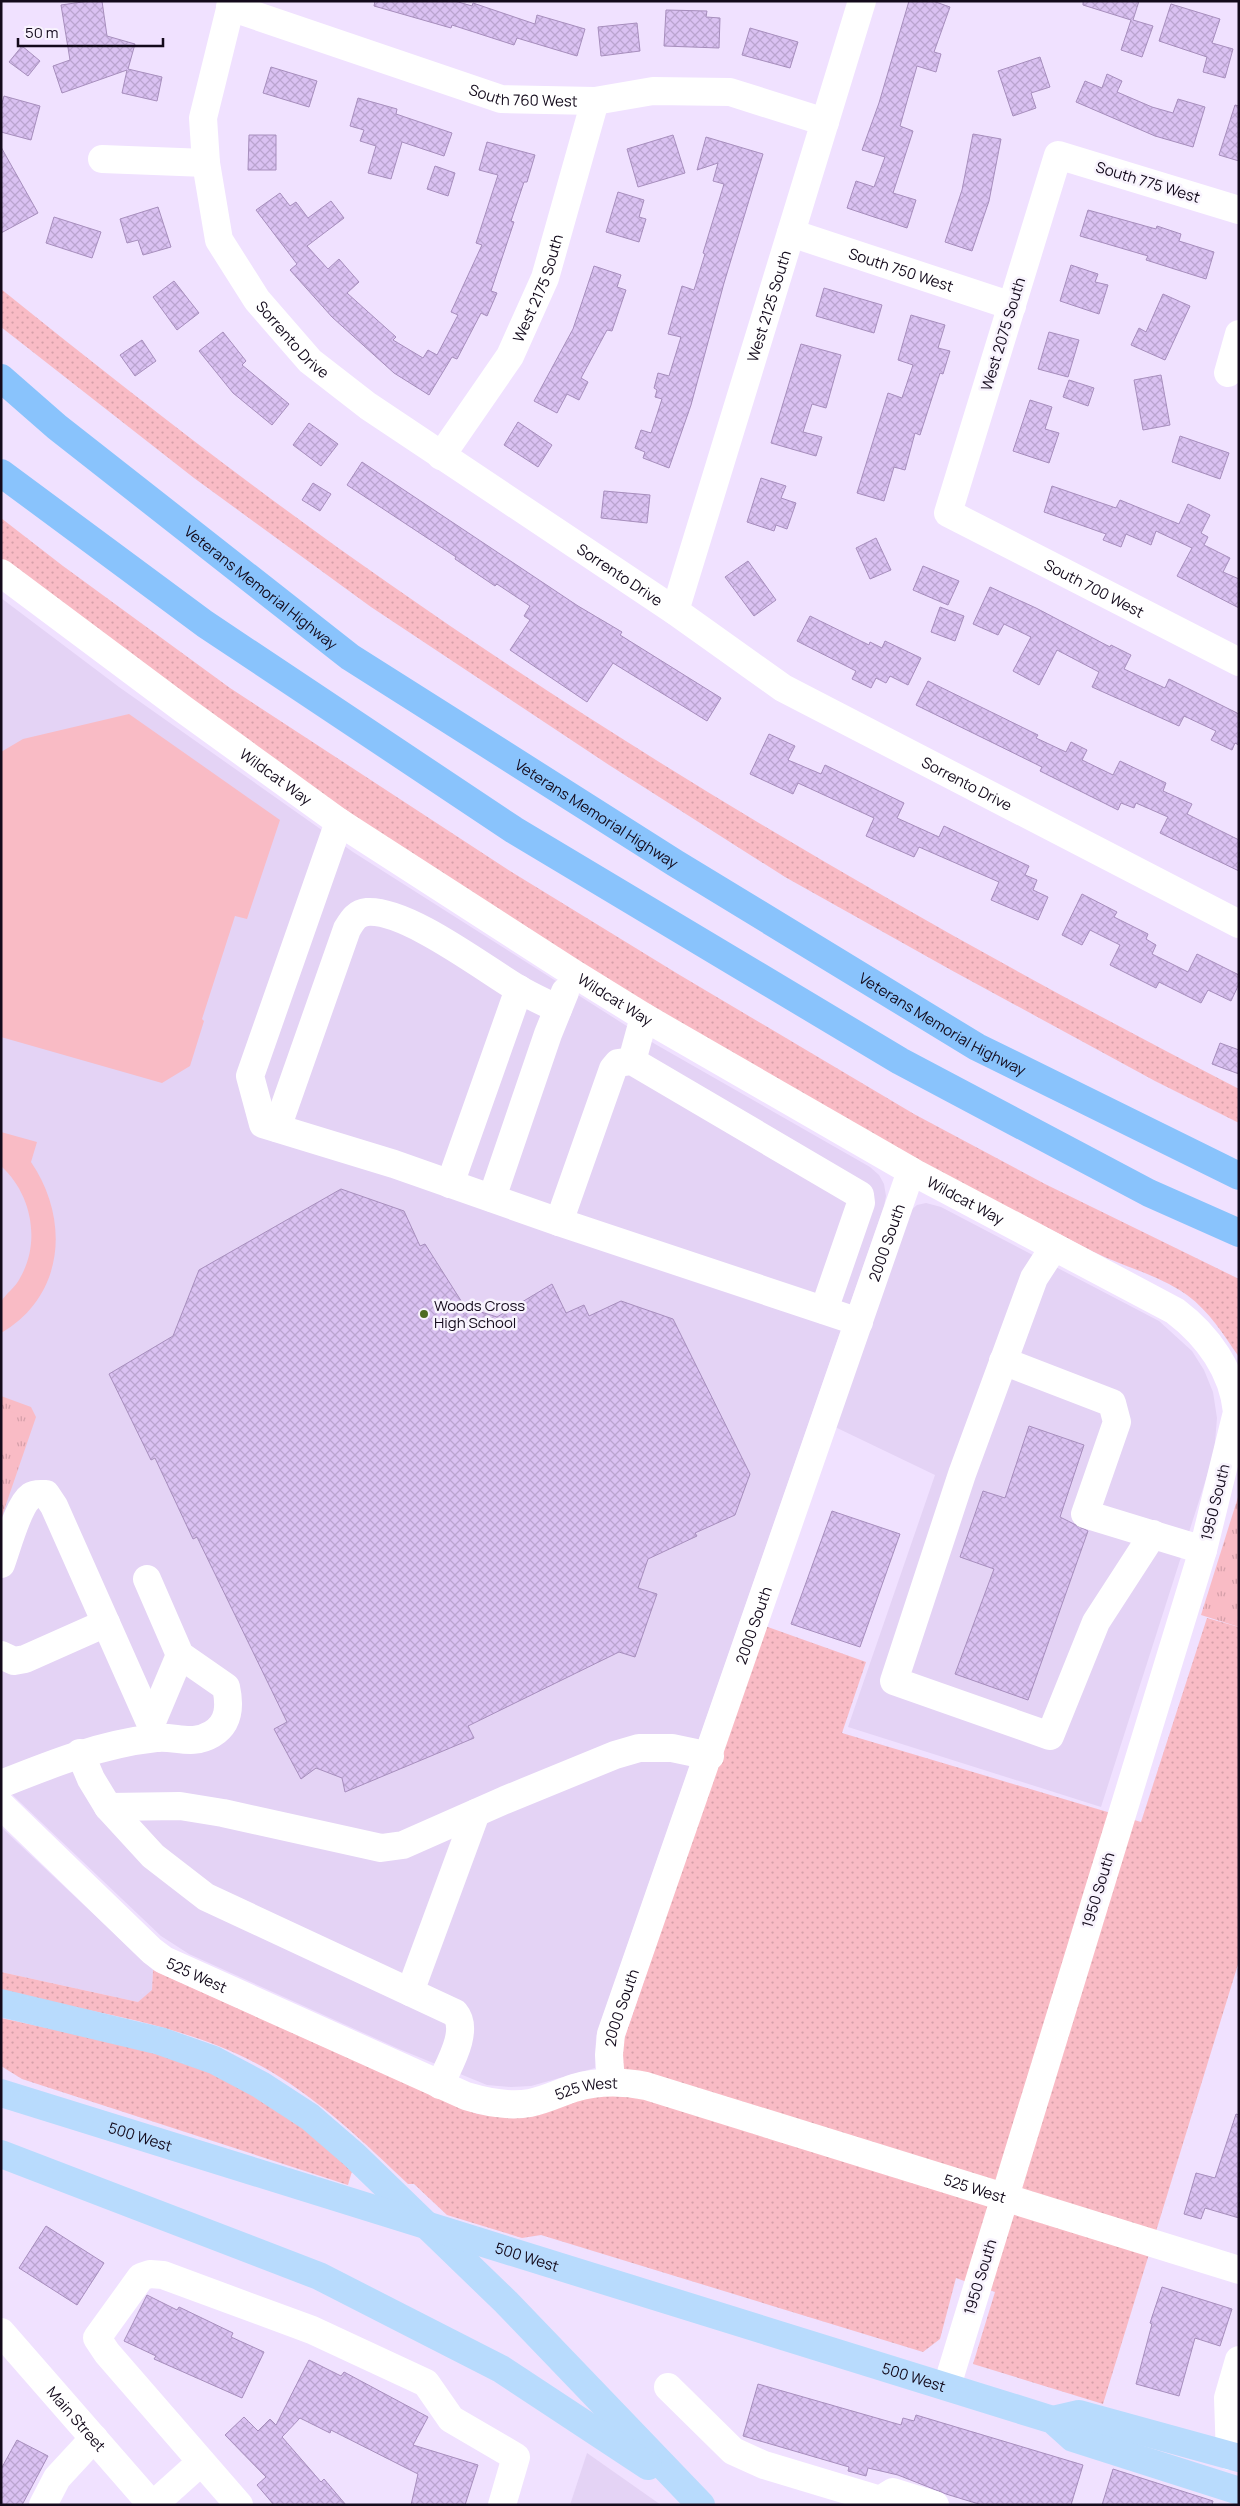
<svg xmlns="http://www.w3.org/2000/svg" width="1240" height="2506" viewBox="0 0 1240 2506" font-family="Manrope,sans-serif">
  <defs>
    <pattern id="grass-dots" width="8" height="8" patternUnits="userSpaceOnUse" patternTransform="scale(1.25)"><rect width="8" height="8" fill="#f9bbc5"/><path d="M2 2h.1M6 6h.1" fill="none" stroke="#d59fa9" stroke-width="1.8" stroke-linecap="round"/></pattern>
    <pattern id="park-tufts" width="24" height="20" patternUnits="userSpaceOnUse" patternTransform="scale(1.25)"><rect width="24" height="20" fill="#f9bbc5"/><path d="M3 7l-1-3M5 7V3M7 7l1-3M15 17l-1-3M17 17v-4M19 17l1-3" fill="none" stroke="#d59fa9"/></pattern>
    <pattern id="building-cross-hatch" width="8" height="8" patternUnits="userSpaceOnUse" patternTransform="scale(1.25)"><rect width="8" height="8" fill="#dac1f2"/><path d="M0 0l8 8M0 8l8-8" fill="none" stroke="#baa4cf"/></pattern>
  </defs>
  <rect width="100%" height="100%" fill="#f0e1ff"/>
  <!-- built -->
  <g fill="#e4d3f5">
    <polygon points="1,598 119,687 353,852 655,1044 870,1167 879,1175 884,1184 886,1196 884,1206 596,2036 595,2068 531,2086 511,2087 487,2085 399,2049 189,1954 161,1936 1,1784"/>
    <polygon points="926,1203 941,1207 1159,1321 1192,1351 1204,1370 1213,1392 1217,1418 1214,1454 1101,1807 848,1727 935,1475 835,1427 910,1211 917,1205"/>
    <polygon points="1,1827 153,1970 152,1991 138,2002 1,1972"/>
    <polygon points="587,2453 661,2505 570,2505"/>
  </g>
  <!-- grass -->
  <g fill="url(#grass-dots)">
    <path d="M1,289C128,391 257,492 391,585C661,774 946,938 1239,1089V1123L1155,1081L951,970L785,877L609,765L371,607L194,478L1,327Z"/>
    <path d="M1,518L63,566L230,688L510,871L678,974L914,1114L1045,1184L1239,1279V1357C1223,1334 1210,1312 1187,1295C1156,1273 1119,1266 1086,1248C983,1194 878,1142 778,1082C681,1024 582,965 486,904C320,796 158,680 1,559Z"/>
    <path d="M1207,1618L1239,1627V1961L1103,2404L973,2364L995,2292L956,2278L940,2339L923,2352L541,2235L522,2238L447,2215L414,2184H408C365,2143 322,2102 270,2071C190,2024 91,2012 1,1992V1972L138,2002L152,1990L153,1970L458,2107L478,2114L528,2117L619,2054L765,1626L866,1662L842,1733L1141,1822Z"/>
    <polygon points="1,2018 122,2044 195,2065 288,2112 352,2171 348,2185 22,2079 1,2066"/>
  </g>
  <!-- park -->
  <g fill="url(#park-tufts)">
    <polygon points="1,1396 31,1407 36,1417 1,1519"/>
    <polygon points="1239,1494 1239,1627 1201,1615"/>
  </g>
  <!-- pitch -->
  <g fill="#f9bbc5">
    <polygon points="129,714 280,820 247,919 235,916 202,1019 204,1021 190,1066 162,1083 1,1037 1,752 23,739"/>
    <path d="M1,1132L37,1142L31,1162C70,1219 65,1296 1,1333C1,1325 0,1309 1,1302C5,1294 16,1287 20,1278C41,1242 32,1194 1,1166Z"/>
    <polygon points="1,1408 17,1414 7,1443 1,1441"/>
  </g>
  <!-- building -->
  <g fill="url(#building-cross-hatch)" stroke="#a78ebd">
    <polygon points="89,1 102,1 107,36 135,44 128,69 162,77 157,101 122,93 127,70 62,93 53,66 70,60 61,5"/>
    <polygon points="375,1 455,1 472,6 473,3 535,24 537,15 585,29 577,56 517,38 514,45 452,25 451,28 374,6"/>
    <polygon points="909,1 933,1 950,7 934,52 941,54 936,72 917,66 900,126 913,131 893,193 916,200 907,228 847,208 856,181 874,187 885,157 862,150 879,103"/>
    <polygon points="1083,1 1139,1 1133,20 1153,26 1142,57 1121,50 1131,20 1083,5"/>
    <polygon points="1171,4 1220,19 1212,43 1233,49 1225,78 1203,72 1207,57 1159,41"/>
    <polygon points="666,10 707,11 706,17 720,18 719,48 664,46"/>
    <polygon points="637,23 640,51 601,56 598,27"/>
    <polygon points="750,28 798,42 790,68 742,55"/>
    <polygon points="22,46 40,61 28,76 9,62"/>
    <polygon points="1040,57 1050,87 1031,93 1036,108 1013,116 998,71"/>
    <polygon points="271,67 317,81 309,107 263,93"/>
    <polygon points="1107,74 1122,81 1117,92 1152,107 1173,113 1178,99 1205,107 1193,147 1155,136 1076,102 1085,81 1102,88"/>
    <polygon points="4,96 40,106 31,140 1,132 1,107"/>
    <polygon points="358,98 397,109 396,114 452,133 444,156 402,142 391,179 368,173 376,146 360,141 364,130 350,126"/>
    <polygon points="1235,105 1239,106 1239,161 1219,155"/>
    <polygon points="973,134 1001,139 989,201 972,251 945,242 962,190"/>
    <polygon points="249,135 276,135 276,170 248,170"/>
    <polygon points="673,135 685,173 638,187 627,149"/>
    <polygon points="706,137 763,154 724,283 691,405 669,468 643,458 645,452 635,448 641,430 651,433 662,399 655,397 657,390 654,388 658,373 669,376 681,337 668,334 682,286 694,290 705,254 703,253 724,184 713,181 718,163 697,170"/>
    <polygon points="487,142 535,155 527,182 524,182 511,221 514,222 491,291 497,293 487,316 481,313 457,359 452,357 429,395 394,373 332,317 290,270 297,264 256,210 280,193 290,206 296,202 308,218 331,201 344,218 307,246 328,269 339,259 359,282 347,293 396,337 393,340 423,358 428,350 437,355 458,315 451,312 482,245 476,243 498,175 479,170"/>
    <polygon points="1,147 38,213 1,233"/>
    <polygon points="435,166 455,173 448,196 427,189"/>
    <polygon points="618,192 644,200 639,217 646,219 639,242 606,232"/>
    <polygon points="158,207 171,247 143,255 138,240 127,243 120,219"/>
    <polygon points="1088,210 1156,229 1157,226 1181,234 1179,241 1214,252 1206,279 1146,260 1148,256 1080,236"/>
    <polygon points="54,217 101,232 92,258 46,243"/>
    <polygon points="1071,265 1098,274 1095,282 1108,285 1099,314 1060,301"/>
    <polygon points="594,266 621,275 617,287 626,290 612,331 607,330 581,378 588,382 579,400 567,394 557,413 534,401 573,329"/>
    <polygon points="174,281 199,313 177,330 153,297"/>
    <polygon points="824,288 882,305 874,333 816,316"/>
    <polygon points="1163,294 1190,306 1165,360 1131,345 1139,328 1146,332"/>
    <polygon points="911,315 945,325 938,348 950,351 943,374 940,373 920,435 915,433 905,470 894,467 884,501 857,493 888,393 902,398 913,365 898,360"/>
    <polygon points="223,332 246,361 242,365 289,404 272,425 233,393 199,351"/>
    <polygon points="1049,332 1079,340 1068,377 1038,369"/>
    <polygon points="142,340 156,361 135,376 120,355"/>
    <polygon points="801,344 841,355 826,408 812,404 803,432 822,437 816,456 771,443"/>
    <polygon points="1161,375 1170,425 1143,430 1134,380"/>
    <polygon points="1069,380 1094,388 1088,406 1063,397"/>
    <polygon points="1030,400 1052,407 1045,429 1059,433 1049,463 1013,451"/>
    <polygon points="518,422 552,445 538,467 504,445"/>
    <polygon points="309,423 338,444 321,466 293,445"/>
    <polygon points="1180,436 1229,453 1220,479 1172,462"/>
    <polygon points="362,462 578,606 622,632 620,635 721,698 707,721 613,663 587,702 510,650 530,620 524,616 530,606 497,584 495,586 455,559 456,557 347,485"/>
    <polygon points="761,478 786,486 781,498 796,503 787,529 776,525 774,531 747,522"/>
    <polygon points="313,483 331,494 320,511 302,500"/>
    <polygon points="1052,486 1116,508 1120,500 1179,524 1188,504 1210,515 1201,533 1208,537 1204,545 1230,558 1223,572 1239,579 1239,608 1177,576 1192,548 1156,531 1151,545 1126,534 1121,547 1103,540 1106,534 1044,512"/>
    <polygon points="604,491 650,495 647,523 601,518"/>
    <polygon points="876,538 891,570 870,579 856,548"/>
    <polygon points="748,561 776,600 754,616 725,577"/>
    <polygon points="923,566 959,581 948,605 913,590"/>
    <polygon points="990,587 1036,608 1110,647 1111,645 1131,655 1124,669 1165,688 1169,679 1239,714 1239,745 1235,743 1232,750 1211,740 1216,731 1184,716 1179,726 1092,687 1099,672 1057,650 1039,685 1013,671 1031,637 1004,624 998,635 973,624"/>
    <polygon points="940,607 964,616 955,641 931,632"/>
    <polygon points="810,616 869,645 870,642 882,648 885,641 921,658 908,685 890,676 886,683 876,678 871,688 852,679 856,671 797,641"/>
    <polygon points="928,681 1038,735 1036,738 1066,752 1071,742 1087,750 1082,760 1113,775 1120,761 1166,783 1163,791 1192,804 1187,814 1239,840 1239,871 1160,833 1168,817 1136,803 1134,808 1121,803 1118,810 1040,771 1042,767 916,705"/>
    <polygon points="769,734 795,746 788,760 821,774 825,765 904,803 897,818 939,837 944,826 1029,866 1025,875 1037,880 1033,890 1048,897 1038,920 991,900 999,882 919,847 914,857 866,836 874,818 798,783 793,794 750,774"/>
    <polygon points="1082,894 1117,912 1114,917 1148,934 1146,939 1156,945 1152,954 1188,972 1197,954 1239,975 1239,984 1231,1001 1208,990 1201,1003 1159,982 1156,988 1110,965 1120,945 1090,930 1082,945 1062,935"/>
    <polygon points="1220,1043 1239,1050 1239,1074 1212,1064"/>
    <polygon points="341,1189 404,1211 420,1246 425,1244 465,1307 497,1317 552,1284 566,1313 584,1305 589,1316 621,1301 673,1319 750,1474 735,1515 695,1533 697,1536 648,1559 638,1588 657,1594 635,1657 619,1652 468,1726 474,1738 345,1792 342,1778 316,1768 301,1779 274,1729 287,1722 197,1537 193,1539 155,1458 151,1460 109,1374 173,1336 199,1270"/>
    <polygon points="1029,1426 1084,1445 1060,1517 1088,1531 1028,1700 955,1674 994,1569 960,1557 983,1491 1005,1498"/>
    <polygon points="832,1511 900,1534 860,1647 791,1624"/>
    <polygon points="1236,2114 1239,2115 1239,2218 1205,2208 1201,2219 1184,2214 1196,2173 1215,2178"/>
    <polygon points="46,2226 104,2263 77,2305 19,2268"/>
    <polygon points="1162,2287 1232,2309 1220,2346 1195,2338 1179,2396 1136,2384 1152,2324 1150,2323"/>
    <polygon points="147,2295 177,2310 179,2307 233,2333 231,2337 264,2352 242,2398 154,2359 156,2356 124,2341"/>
    <polygon points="309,2360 341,2376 344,2372 428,2417 413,2445 478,2465 465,2505 411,2505 418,2474 331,2430 330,2433 300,2418 282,2437 321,2482 324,2479 346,2505 274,2505 257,2485 266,2477 225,2435 244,2417 258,2431 270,2419 276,2425"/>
    <polygon points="758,2384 901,2425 903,2418 914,2421 916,2415 1083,2465 1071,2505 982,2505 946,2494 898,2475 868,2468 866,2476 848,2471 849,2467 743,2436"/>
    <polygon points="17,2440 48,2456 22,2505 1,2505 1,2469"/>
    <polygon points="1113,2469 1213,2501 1212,2505 1102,2505"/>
  </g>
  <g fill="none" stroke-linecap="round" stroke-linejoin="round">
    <!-- minor -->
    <g stroke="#fff" stroke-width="28">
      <path id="s1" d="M232,1L203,118L206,163L219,240L257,300L310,361L368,406L675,611L783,688L1239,924"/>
      <path id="s2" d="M230,7L501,99L595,101L653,91L730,92L825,122"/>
      <polyline points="102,159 206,163"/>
      <path id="s3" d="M1239,210L1058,155L948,513L1239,662"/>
      <path id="s4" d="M791,233L1012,306"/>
      <polyline points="1228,373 1239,334"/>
      <path id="s5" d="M441,456L510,356L545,278L595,101"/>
      <path id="s6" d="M1,573L183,709L339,822L573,973L644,1017L911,1171L1175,1311C1208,1336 1233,1371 1237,1412L1203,1550L947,2386"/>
      <path id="s7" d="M675,611L862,1"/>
      <polyline points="339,822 250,1076 263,1124 394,1164 559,1222 859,1322"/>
      <polyline points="632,1061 644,1017"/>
      <path d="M277,1128L347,929C352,921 356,913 367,912C406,909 482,967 517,988C530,996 544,1002 558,1009"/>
      <polyline points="450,1184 519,989"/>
      <polyline points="492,1198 548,1034 565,992"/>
      <polyline points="559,1222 613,1069 618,1063 632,1061 860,1195 861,1203 824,1310"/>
      <polyline points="1054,1247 1034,1278 962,1474 894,1681 1050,1736 1096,1622 1153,1534"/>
      <polyline points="1003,1361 1112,1403 1117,1422 1085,1514 1203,1550"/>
      <path d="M1,1564C7,1548 18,1505 31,1496C35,1493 41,1494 46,1494L54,1506L157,1738"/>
      <polyline points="1,1655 14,1661 25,1659 106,1623"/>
      <polyline points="151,1724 180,1655"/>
      <polyline points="80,1753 91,1779 108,1807 180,1806 223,1813 381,1848 403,1845 505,1800 615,1755 639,1748 672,1748 710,1756"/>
      <path d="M1,1784C51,1764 101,1744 156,1738C176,1736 192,1746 212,1734C230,1723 230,1705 226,1687L180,1655L147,1579"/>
      <path id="s8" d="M1,1805L152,1951L164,1960L466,2096C486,2102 508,2107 530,2103C545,2100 559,2093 574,2088C598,2081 621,2081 646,2086L1239,2270"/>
      <path d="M108,1807L153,1856L206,1897L455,2013C470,2031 448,2066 440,2085"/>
      <polyline points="410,1992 476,1813"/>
      <path id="s9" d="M611,2082L609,2055L611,2034L911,1171"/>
      <path id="s10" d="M1,2332L152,2505"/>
      <polyline points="668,2387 733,2451 764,2465 880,2500 893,2492 935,2505"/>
      <polyline points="1230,2456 1228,2398 1239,2360"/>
      <polyline points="43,2505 57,2478 94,2438"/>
      <polyline points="153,2505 201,2462"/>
      <polyline points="239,2505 107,2353 97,2338 141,2277 150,2274 163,2275 312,2330 426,2383 451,2419 516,2457 502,2505"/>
    </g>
    <!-- major -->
    <g stroke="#b8dbfd" stroke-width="28">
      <polyline points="1,2003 160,2041 214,2060 261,2085 310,2117 354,2155 506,2302 701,2505"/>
      <path id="s11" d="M1,2093L1053,2420L1073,2438L1239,2491"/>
      <polyline points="1,2154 319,2276 501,2369 648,2466"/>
      <polyline points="1053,2420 1079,2414 1239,2458"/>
    </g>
    <!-- highway -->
    <g stroke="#89c3fc" stroke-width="28">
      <path id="s12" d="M1,378L57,427L350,657L675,863L977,1047L1239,1176"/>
      <polyline points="1,473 205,624 514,830 900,1061 1149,1193 1239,1233"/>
    </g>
  </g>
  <!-- markers -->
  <circle fill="#4e6c20" stroke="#f8f3fd" stroke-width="2" cx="424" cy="1314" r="5"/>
  <g text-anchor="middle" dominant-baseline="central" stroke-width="5" stroke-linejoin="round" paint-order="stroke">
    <!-- street labels -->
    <g font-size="15" fill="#130a1b" stroke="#f8f3fd">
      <text stroke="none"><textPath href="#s2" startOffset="308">South 760 West</textPath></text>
      <text transform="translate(1148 182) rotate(17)">South 775 West</text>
      <text stroke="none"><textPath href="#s4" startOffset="116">South 750 West</textPath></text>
      <text stroke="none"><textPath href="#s5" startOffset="195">West 2175 South</textPath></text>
      <text stroke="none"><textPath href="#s7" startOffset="319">West 2125 South</textPath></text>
      <text transform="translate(1003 334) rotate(-73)">West 2075 South</text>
      <text stroke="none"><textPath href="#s1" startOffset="368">Sorrento Drive</textPath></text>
      <text stroke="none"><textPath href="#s1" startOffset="772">Sorrento Drive</textPath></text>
      <text stroke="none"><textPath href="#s12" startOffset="334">Veterans Memorial Highway</textPath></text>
      <text stroke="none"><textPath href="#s3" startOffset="728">South 700 West</textPath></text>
      <text stroke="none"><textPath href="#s6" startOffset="342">Wildcat Way</textPath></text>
      <text stroke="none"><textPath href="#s1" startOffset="1178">Sorrento Drive</textPath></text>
      <text stroke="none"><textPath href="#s12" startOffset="739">Veterans Memorial Highway</textPath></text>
      <text stroke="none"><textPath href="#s6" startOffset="748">Wildcat Way</textPath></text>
      <text stroke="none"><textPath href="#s12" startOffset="1144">Veterans Memorial Highway</textPath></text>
      <text stroke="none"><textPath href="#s6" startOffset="1152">Wildcat Way</textPath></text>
      <text stroke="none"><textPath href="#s9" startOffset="886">2000 South</textPath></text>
      <text transform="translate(1215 1502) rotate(-76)">1950 South</text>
      <text stroke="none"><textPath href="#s9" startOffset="481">2000 South</textPath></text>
      <text transform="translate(1098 1890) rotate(-73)">1950 South</text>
      <text stroke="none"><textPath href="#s8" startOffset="261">525 West</textPath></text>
      <text stroke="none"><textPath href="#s9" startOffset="76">2000 South</textPath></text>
      <text stroke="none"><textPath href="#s8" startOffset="680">525 West</textPath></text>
      <text stroke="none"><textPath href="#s11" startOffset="146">500 West</textPath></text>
      <text stroke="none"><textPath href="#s8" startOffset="1085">525 West</textPath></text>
      <text stroke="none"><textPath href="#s11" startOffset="551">500 West</textPath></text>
      <text transform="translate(980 2277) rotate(-73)">1950 South</text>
      <text stroke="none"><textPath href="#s11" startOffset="956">500 West</textPath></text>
      <text stroke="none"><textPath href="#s10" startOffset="115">Main Street</textPath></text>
    </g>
    <!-- poi labels -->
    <g font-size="15" fill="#130a1b" stroke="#f8f3fd" text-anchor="start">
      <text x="434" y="1305">Woods Cross<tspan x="434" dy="17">High School</tspan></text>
    </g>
  </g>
  <!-- border -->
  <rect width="1240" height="2506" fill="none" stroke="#130a1b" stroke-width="5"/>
  <!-- scale -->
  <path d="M18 38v8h145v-8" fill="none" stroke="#130a1b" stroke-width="2.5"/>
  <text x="25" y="38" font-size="15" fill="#130a1b" stroke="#f8f3fd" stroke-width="4" paint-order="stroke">50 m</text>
</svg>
